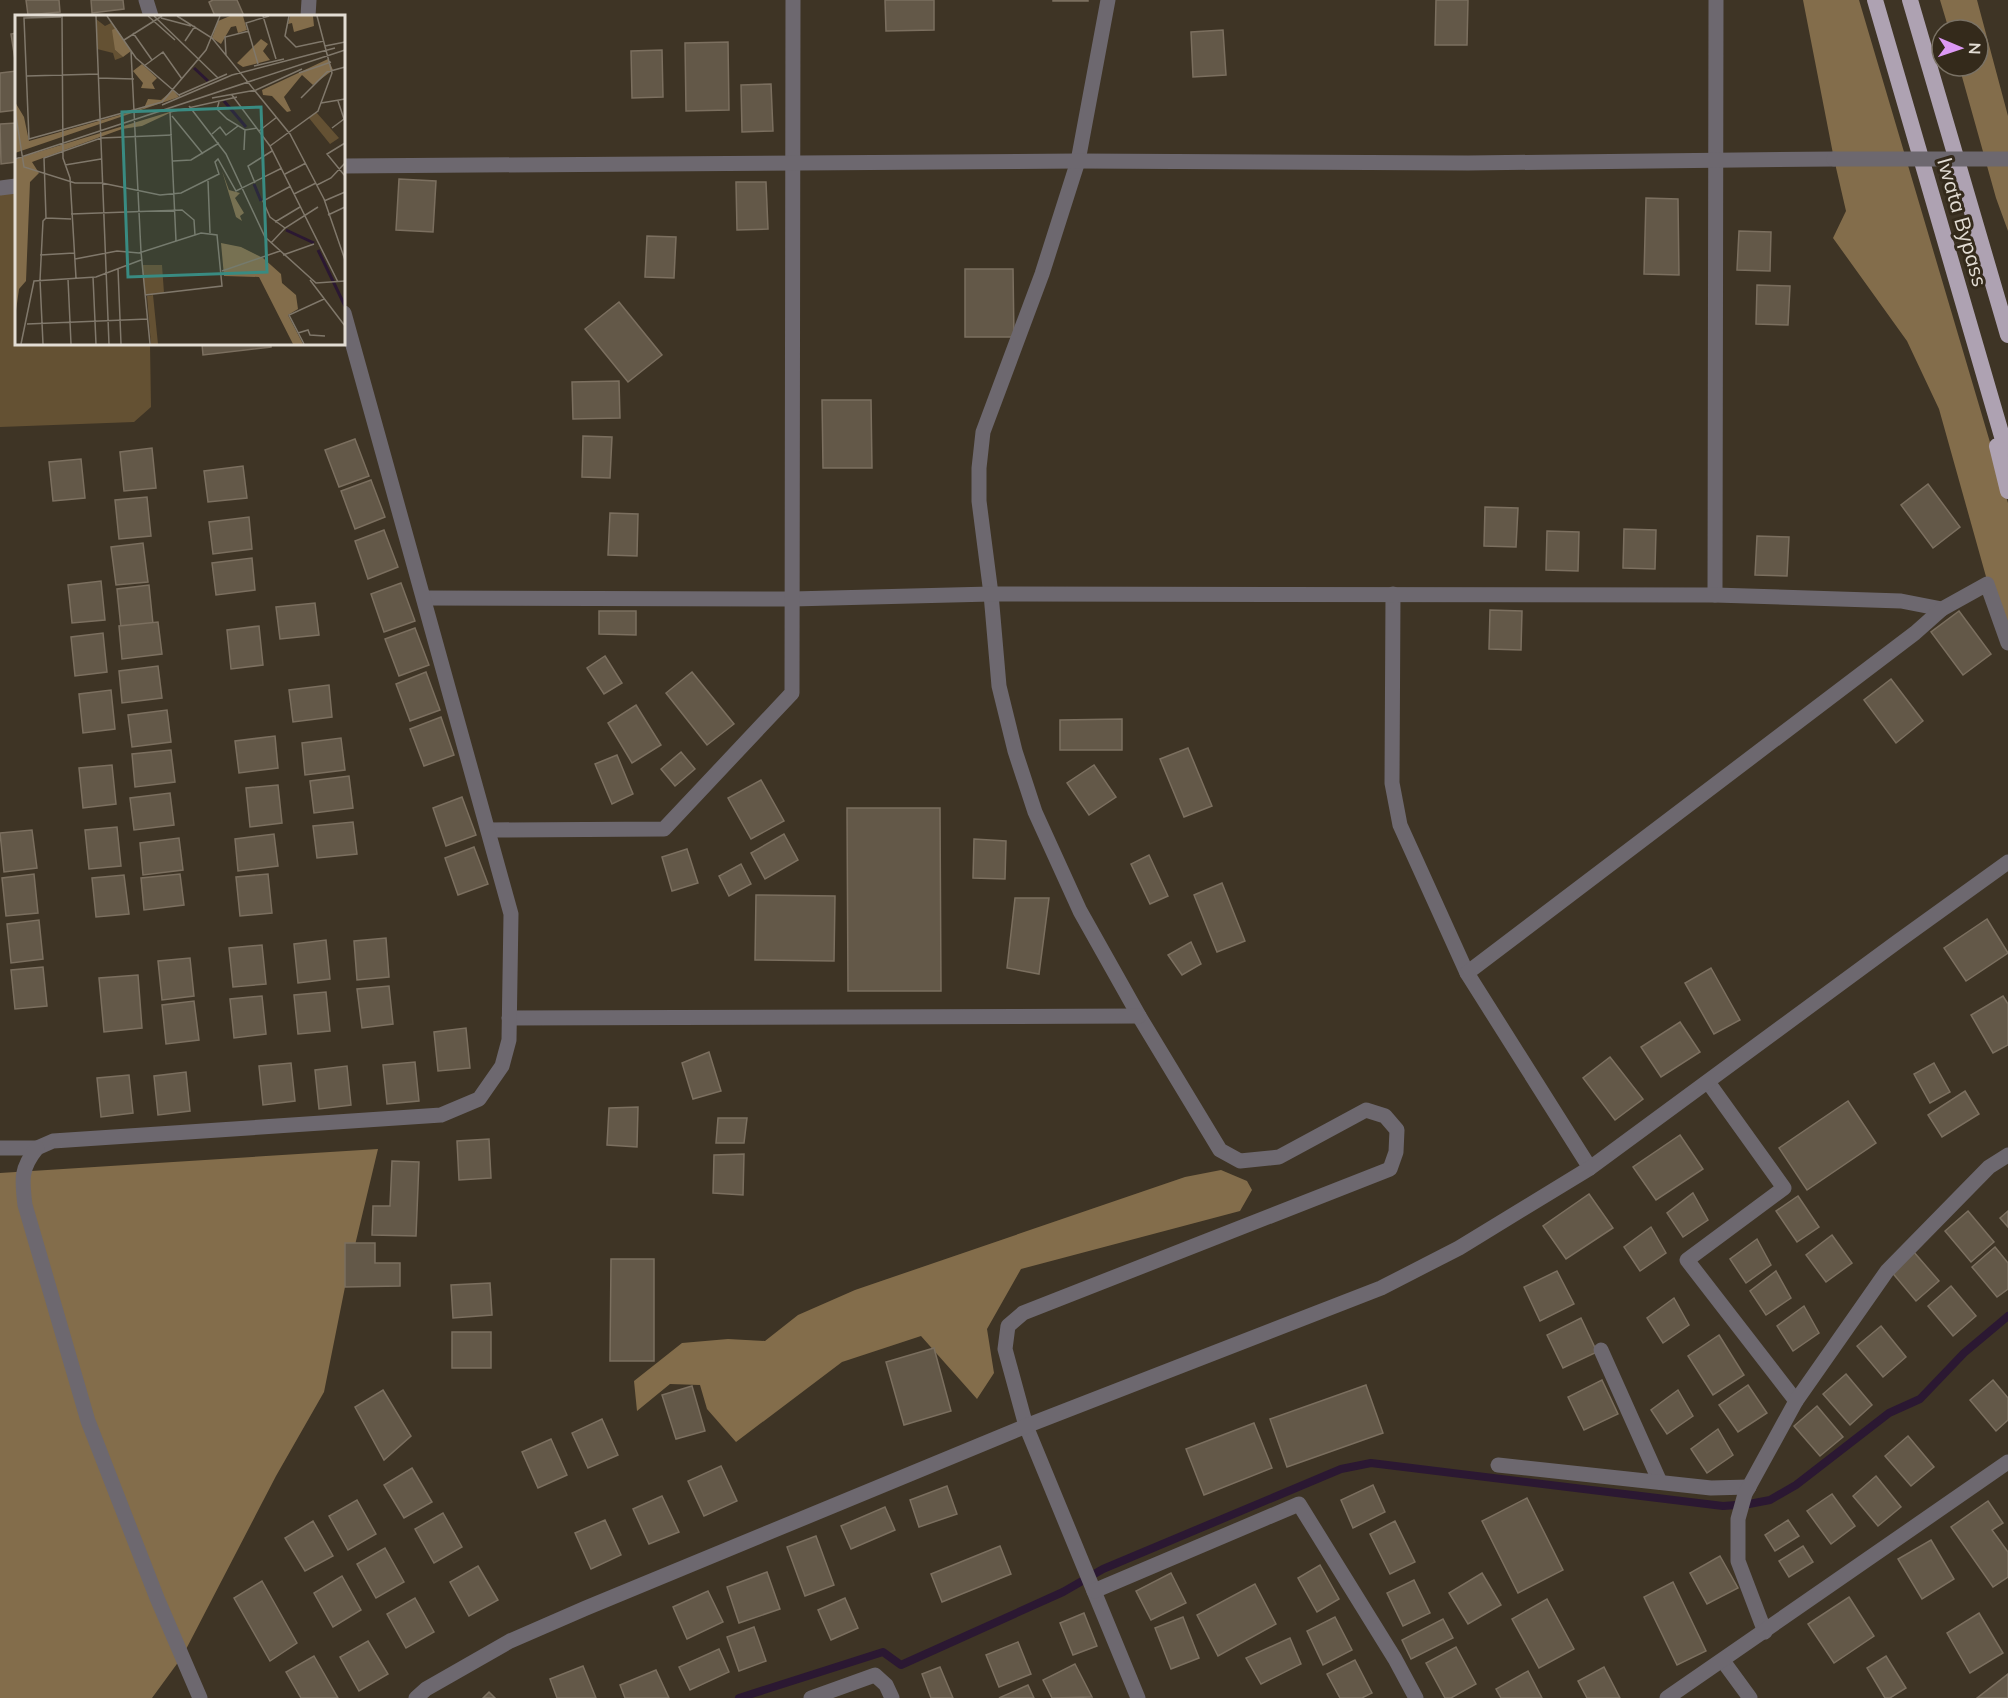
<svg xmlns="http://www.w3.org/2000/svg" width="2008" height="1698" viewBox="0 0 2008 1698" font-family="Mulish,sans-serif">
  <rect width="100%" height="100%" fill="#3e3425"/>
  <!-- green -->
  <polygon fill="#645133" points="16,186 16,344 150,344 151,407 134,422 0,427 0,188"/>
  <!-- forest -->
  <g fill="#836d4b">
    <polygon points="1803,0 1859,0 2008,503 2008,643 1992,598 1939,409 1907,341 1833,238 1846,211 1834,159"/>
    <polygon points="1940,0 1977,0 2008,116 2008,231 1996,198 1959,66 1978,66 1978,30 1949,30"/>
    <polygon points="378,1149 345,1287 324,1392 276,1476 182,1657 152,1698 0,1698 0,1173"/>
    <polygon points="1221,1170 1247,1181 1252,1190 1240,1211 1021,1269 987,1329 994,1373 977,1399 921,1336 842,1362 736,1442 707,1409 700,1385 670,1384 637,1411 634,1381 682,1343 728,1339 765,1341 798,1315 855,1290 1185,1177"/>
  </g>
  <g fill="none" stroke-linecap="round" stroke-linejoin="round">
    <!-- stream -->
    <polyline stroke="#2b1832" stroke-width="8" points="739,1698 883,1652 901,1665 1063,1592 1103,1569 1341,1469 1371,1463 1723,1506 1749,1504 1770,1500 1796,1485 1889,1413 1920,1399 1964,1353 2008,1316"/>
  </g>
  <!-- building -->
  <g fill="#635848" stroke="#7b6f5f" stroke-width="1.5">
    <polygon points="26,0 59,0 60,12 28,15"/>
    <polygon points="91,0 123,0 124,9 92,13"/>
    <polygon points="213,0 237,0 244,16 215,16 209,2"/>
    <polygon points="885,0 934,0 934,30 886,31"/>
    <rect x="1053" y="0" width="35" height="1"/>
    <polygon points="1436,0 1468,0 1467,45 1435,45"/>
    <polygon points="1223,30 1226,75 1193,77 1191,32"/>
    <polygon points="16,33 16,66 11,34"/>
    <polygon points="728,42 729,110 686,111 685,43"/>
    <polygon points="662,50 663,97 632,98 631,51"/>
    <polygon points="16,71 16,110 0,112 0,73"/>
    <polygon points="771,84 773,131 742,132 741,85"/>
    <polygon points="16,123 16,162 1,164 0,124"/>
    <polygon points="399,179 436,181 433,232 396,230"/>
    <polygon points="736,182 766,182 768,229 737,230"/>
    <polygon points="1646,198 1678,199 1679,275 1644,274"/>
    <polygon points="1739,231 1771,232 1770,271 1737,270"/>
    <polygon points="647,236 676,237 674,278 645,277"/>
    <polygon points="965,269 1013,269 1014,337 965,337"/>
    <polygon points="1757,285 1790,286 1788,325 1756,324"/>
    <polygon points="619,302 662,355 628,382 585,329"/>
    <polygon points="202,344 271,344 271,347 203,355"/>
    <polygon points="619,381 620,418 573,419 572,382"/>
    <polygon points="822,400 871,400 872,468 823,468"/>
    <polygon points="583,436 612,437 610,478 582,477"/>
    <polygon points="355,439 369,476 339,487 325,450"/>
    <polygon points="152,448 156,488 124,491 120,452"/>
    <polygon points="81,459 85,498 53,501 49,462"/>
    <polygon points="243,466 247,498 208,502 204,471"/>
    <polygon points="371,480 385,517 355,529 341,491"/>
    <polygon points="1928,484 1960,527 1933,548 1901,505"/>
    <polygon points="147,497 151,536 119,539 115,500"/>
    <polygon points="1485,507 1518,508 1516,547 1484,546"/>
    <polygon points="610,513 638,514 637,556 608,555"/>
    <polygon points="249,517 252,549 213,554 209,522"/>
    <polygon points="1624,529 1656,530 1655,569 1623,568"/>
    <polygon points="384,530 398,567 368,579 355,541"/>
    <polygon points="1547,531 1579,532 1578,571 1546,570"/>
    <polygon points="1757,536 1789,537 1787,576 1755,575"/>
    <polygon points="143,543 148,582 116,585 111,547"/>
    <polygon points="252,558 255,590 216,595 212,563"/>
    <polygon points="101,581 105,620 72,623 68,585"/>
    <polygon points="401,583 415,621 384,632 371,594"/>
    <polygon points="149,585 153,624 121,628 117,589"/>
    <polygon points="315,603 319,635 280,639 276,607"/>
    <polygon points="1490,610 1522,611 1521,650 1489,649"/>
    <polygon points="599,611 636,611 636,635 599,634"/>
    <polygon points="1959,611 1991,654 1963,675 1931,632"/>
    <polygon points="158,622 162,654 122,659 119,626"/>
    <polygon points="259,626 263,665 231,669 227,630"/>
    <polygon points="415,628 429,665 399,676 385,639"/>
    <polygon points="103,633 107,672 75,676 71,637"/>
    <polygon points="605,656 622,683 604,694 587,668"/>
    <polygon points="158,666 162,698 122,703 119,671"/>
    <polygon points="426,672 440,710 410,721 396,684"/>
    <polygon points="692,672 734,724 707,745 666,693"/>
    <polygon points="1891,679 1923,721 1896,743 1864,700"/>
    <polygon points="329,685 332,717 293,722 289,690"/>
    <polygon points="111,690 115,729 83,733 79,694"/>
    <polygon points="636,705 661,745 632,763 608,723"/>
    <polygon points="167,710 171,742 132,747 128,715"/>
    <polygon points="441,717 454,755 424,766 410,729"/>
    <polygon points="1122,719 1122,750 1060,750 1060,720"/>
    <polygon points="275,736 278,768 239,773 235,741"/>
    <polygon points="341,738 345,770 305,775 302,743"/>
    <polygon points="1188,748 1212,806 1184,817 1160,759"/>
    <polygon points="171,750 175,782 135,787 132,754"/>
    <polygon points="681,752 695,769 675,786 661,769"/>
    <polygon points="617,755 633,794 612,804 595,764"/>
    <polygon points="112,765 116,804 83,808 79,768"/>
    <polygon points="1094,765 1116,797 1089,815 1067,783"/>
    <polygon points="349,776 353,808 314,813 310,781"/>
    <polygon points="761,780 784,821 751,839 728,798"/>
    <polygon points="278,785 282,823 250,827 246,788"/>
    <polygon points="170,793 174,825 134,830 130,798"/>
    <polygon points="462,797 476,835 446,846 433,808"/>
    <polygon points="847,808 940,808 941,991 848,991"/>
    <polygon points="353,822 357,854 317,858 313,826"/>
    <polygon points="117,827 121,866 89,869 85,830"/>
    <polygon points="32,830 37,868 4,872 0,833"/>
    <polygon points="274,834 278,866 238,871 235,839"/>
    <polygon points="784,834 798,860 765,879 751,853"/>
    <polygon points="179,838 183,870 143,875 140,843"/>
    <polygon points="974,839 1006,841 1005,879 973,878"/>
    <polygon points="474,847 488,884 458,895 445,858"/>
    <polygon points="687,849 698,883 672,891 662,857"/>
    <polygon points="1149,855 1168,896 1150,904 1131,864"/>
    <polygon points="741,864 751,884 729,896 719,876"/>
    <polygon points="34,874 38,913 6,916 2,878"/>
    <polygon points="180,874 184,905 144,910 141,878"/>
    <polygon points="268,874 272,913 240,916 236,877"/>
    <polygon points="124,875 129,914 96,917 92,878"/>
    <polygon points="1222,883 1245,941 1217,952 1194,895"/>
    <polygon points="756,895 835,896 834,961 755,960"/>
    <polygon points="1015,898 1049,898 1039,974 1007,968"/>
    <polygon points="1987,919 2008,953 1966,981 1944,948"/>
    <polygon points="39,920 43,959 11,963 7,924"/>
    <polygon points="386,938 389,977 357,980 354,941"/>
    <polygon points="326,940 330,979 298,983 294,944"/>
    <polygon points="1191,942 1201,964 1182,975 1168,955"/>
    <polygon points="262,945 266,984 233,987 229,948"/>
    <polygon points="190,958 194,996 162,1000 158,961"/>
    <polygon points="43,967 47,1006 15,1009 11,970"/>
    <polygon points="1711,968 1740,1020 1714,1034 1685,983"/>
    <polygon points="138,975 142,1028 104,1032 99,978"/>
    <polygon points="389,986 393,1024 362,1028 357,989"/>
    <polygon points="326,992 330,1031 298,1034 294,995"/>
    <polygon points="262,996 266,1034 234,1038 230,999"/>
    <polygon points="2003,996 2008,1004 2008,1045 1993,1053 1971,1015"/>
    <polygon points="194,1001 199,1040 166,1044 162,1005"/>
    <polygon points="1680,1022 1700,1052 1661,1077 1641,1047"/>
    <polygon points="466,1028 470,1068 438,1071 434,1032"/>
    <polygon points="709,1052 721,1091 693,1099 682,1063"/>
    <polygon points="1610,1057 1643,1099 1615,1120 1583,1078"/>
    <polygon points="415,1062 419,1101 387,1104 383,1065"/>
    <polygon points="291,1063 295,1101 263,1105 259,1066"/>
    <polygon points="1934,1063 1950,1092 1930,1103 1914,1074"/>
    <polygon points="347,1066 351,1105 319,1109 315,1070"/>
    <polygon points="186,1072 190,1111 158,1115 154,1076"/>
    <polygon points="129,1075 133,1113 101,1117 97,1078"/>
    <polygon points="1965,1091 1979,1114 1942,1137 1928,1115"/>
    <polygon points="1848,1101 1876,1143 1807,1190 1779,1148"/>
    <polygon points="638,1107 637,1147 607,1145 609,1108"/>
    <polygon points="718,1118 747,1118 744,1143 716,1143"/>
    <polygon points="1680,1135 1703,1169 1656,1200 1633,1167"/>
    <polygon points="489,1139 491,1178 459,1180 457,1141"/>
    <polygon points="744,1154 743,1195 713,1193 714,1155"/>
    <polygon points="392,1161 419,1162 416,1236 372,1235 373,1206 390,1206"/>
    <polygon points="1693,1193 1708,1220 1683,1237 1667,1213"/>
    <polygon points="1589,1194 1613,1228 1566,1259 1543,1226"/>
    <polygon points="1798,1196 1819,1227 1797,1242 1776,1211"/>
    <polygon points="1968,1211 1994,1242 1971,1262 1945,1231"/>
    <polygon points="2008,1211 2008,1227 2000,1218"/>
    <polygon points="1651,1227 1666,1253 1640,1271 1624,1247"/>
    <polygon points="1832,1235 1852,1263 1826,1282 1806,1255"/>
    <polygon points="1757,1239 1771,1265 1746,1283 1730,1259"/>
    <polygon points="345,1243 375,1243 375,1263 400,1263 400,1286 345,1287"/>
    <polygon points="1995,1247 2008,1263 2008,1289 1997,1297 1972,1267"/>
    <polygon points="1913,1251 1939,1281 1916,1301 1890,1270"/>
    <polygon points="611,1259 654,1259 654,1361 610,1361"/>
    <polygon points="1557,1271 1574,1304 1540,1321 1524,1287"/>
    <polygon points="1776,1271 1791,1298 1766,1315 1750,1291"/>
    <polygon points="490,1283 492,1315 453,1318 451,1285"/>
    <polygon points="1951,1286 1976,1316 1953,1336 1928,1306"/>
    <polygon points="1674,1298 1689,1325 1663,1343 1647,1318"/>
    <polygon points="1804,1306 1819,1333 1793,1351 1777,1326"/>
    <polygon points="1581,1318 1597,1352 1563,1368 1547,1335"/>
    <polygon points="1881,1326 1906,1357 1883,1377 1857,1346"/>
    <rect x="452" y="1332" width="39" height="36"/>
    <polygon points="1719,1335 1744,1375 1713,1395 1688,1356"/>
    <polygon points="934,1348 951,1411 904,1425 886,1362"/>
    <polygon points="1846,1374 1872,1405 1850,1425 1823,1394"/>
    <polygon points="1602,1380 1618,1414 1584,1430 1568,1397"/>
    <polygon points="1993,1380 2008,1398 2008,1420 1996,1431 1970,1400"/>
    <polygon points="1366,1385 1383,1433 1287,1467 1270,1419"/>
    <polygon points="1748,1385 1767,1413 1738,1432 1719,1405"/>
    <polygon points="692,1386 705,1431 676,1439 662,1395"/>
    <polygon points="383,1390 411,1436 384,1460 355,1407"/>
    <polygon points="1678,1390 1693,1416 1667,1434 1651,1410"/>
    <polygon points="1817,1406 1843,1437 1820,1456 1794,1426"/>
    <polygon points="602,1419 618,1455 588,1468 572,1433"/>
    <polygon points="1254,1423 1272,1468 1204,1495 1186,1449"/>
    <polygon points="1718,1429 1733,1455 1707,1473 1691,1449"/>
    <polygon points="1908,1436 1934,1467 1911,1486 1885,1456"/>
    <polygon points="551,1439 567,1475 538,1488 522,1452"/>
    <polygon points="721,1466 737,1501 704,1516 688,1481"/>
    <polygon points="412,1468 432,1502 404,1518 384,1485"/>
    <polygon points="1876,1476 1901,1507 1878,1526 1853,1496"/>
    <polygon points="1373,1485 1385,1512 1353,1528 1341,1500"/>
    <polygon points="947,1486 957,1514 919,1527 910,1500"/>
    <polygon points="1832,1494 1855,1526 1831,1544 1807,1511"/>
    <polygon points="662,1496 679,1532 649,1544 633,1509"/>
    <polygon points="1527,1498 1563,1570 1518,1593 1482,1521"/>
    <polygon points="357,1500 376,1534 348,1550 329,1516"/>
    <polygon points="1988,1501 2003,1523 1992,1530 2008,1552 2008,1577 1993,1587 1951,1527"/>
    <polygon points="885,1507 895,1530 851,1549 841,1526"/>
    <polygon points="443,1513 462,1547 434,1563 415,1529"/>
    <polygon points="605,1520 621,1555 591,1569 575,1533"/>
    <polygon points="1788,1520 1799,1536 1775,1551 1765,1535"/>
    <polygon points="313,1521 333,1556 305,1571 285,1538"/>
    <polygon points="1395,1521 1415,1562 1390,1574 1370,1534"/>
    <polygon points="816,1536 834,1585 805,1596 787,1547"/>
    <polygon points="1931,1540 1954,1579 1922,1599 1898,1559"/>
    <polygon points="1000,1546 1011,1574 942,1602 931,1574"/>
    <polygon points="1803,1546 1813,1562 1789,1577 1779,1561"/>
    <polygon points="385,1548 404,1582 376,1598 357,1564"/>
    <polygon points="1720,1556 1738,1588 1707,1604 1690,1573"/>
    <polygon points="1320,1565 1339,1599 1317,1612 1298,1578"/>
    <polygon points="478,1566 498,1600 469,1616 450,1582"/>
    <polygon points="767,1572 780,1609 739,1623 727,1587"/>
    <polygon points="1171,1573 1186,1603 1151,1620 1136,1591"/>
    <polygon points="1482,1573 1501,1605 1468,1624 1449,1593"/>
    <polygon points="342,1576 361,1610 333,1627 314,1593"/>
    <polygon points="1414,1580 1430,1613 1403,1626 1387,1593"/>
    <polygon points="262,1581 297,1643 270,1661 234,1598"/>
    <polygon points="1673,1582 1706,1651 1677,1665 1644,1597"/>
    <polygon points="1255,1584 1276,1624 1218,1656 1197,1615"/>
    <polygon points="708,1591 723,1622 687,1639 673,1607"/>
    <polygon points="1849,1597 1874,1636 1834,1663 1808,1624"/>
    <polygon points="415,1598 434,1632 406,1648 387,1614"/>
    <polygon points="845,1598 858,1628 831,1640 818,1610"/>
    <polygon points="1547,1599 1574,1649 1539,1668 1512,1619"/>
    <polygon points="1084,1613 1097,1646 1073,1655 1060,1623"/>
    <polygon points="1979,1613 2003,1653 1970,1673 1947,1633"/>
    <polygon points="1183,1617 1199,1658 1171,1669 1155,1628"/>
    <polygon points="1335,1617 1352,1650 1323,1665 1307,1631"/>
    <polygon points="1443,1619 1453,1638 1411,1659 1402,1640"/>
    <polygon points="754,1627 766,1661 739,1671 727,1637"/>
    <polygon points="1290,1638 1301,1664 1261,1684 1246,1658"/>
    <polygon points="368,1641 388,1674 359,1691 340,1657"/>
    <polygon points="1018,1642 1031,1674 999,1687 986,1655"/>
    <polygon points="1456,1647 1476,1684 1451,1698 1445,1698 1426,1663"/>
    <polygon points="719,1649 729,1672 690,1690 679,1667"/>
    <polygon points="314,1656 338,1698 301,1698 286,1672"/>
    <polygon points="1886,1656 1906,1688 1890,1698 1885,1698 1867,1668"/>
    <polygon points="1355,1660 1372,1693 1362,1698 1340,1698 1327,1674"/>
    <polygon points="1075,1664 1092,1697 1052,1698 1043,1680"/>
    <polygon points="583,1666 596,1698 557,1698 550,1679"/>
    <polygon points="940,1667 953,1698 931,1698 922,1674"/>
    <polygon points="1604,1667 1620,1698 1587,1698 1578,1681"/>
    <polygon points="656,1670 669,1698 625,1698 620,1685"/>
    <polygon points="1528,1671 1542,1698 1501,1698 1496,1689"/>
    <polygon points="2008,1674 2008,1698 1977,1698"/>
    <polygon points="1028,1685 1034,1698 999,1698"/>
    <polygon points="489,1692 495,1698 483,1698"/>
  </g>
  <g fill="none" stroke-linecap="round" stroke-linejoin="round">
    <!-- minor -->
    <g stroke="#6d686f" stroke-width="15">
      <polyline points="146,0 151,16"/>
      <polyline points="1108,0 1078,161 1042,274 983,432 979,468 979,501 991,594 999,686 1015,751 1035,812 1080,911 1139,1016 1220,1150 1240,1161 1279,1157 1366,1110 1385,1116 1397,1130 1396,1152 1390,1169 1023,1313 1008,1326 1005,1349 1026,1426 1138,1698"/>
      <polyline points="1393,594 1392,783 1400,825 1467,973 1590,1168"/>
      <polyline points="1715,595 1716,0"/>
      <polyline points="424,598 792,599 991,594 1715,595 1901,601 1942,609"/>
      <polyline points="488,830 664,829 792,693 793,0"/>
      <polyline points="1467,973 1915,633 1942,609 1987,584 2008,643"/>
      <polyline points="509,1018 1139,1016"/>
      <polyline points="1708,1082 1784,1188 1687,1260 1796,1401"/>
      <polyline points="1601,1350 1660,1482"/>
      <polyline points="1498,1465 1711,1488 1749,1487"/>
      <polyline points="1094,1591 1299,1504 1395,1659 1416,1698"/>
      <polyline points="1765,1632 1738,1561 1738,1519 1745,1494 1796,1401 1887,1271 1989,1167 2008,1155"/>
      <polyline points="1723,1661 1750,1698"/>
      <polyline points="811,1698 875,1675 886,1685 892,1698"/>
      <polyline points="1667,1698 2008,1462"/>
    </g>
    <!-- tertiary -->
    <g stroke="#6d686f" stroke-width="15">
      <polyline points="308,16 309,0"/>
      <polyline points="344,166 1078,161 1468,163 1834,159"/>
      <polyline points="0,188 16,186"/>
      <polyline points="0,1148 37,1148 53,1141 441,1115 479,1099 502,1066 509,1040 511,914 344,313"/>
      <path d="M37,1148C20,1169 22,1180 25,1205L88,1421L157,1598L200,1698"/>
      <polyline points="416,1698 426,1689 510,1641 586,1608 1026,1426 1381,1288 1459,1248 1590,1168 1897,942 2008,862"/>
    </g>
    <!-- trunk -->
    <g stroke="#aea2b2" stroke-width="16">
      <polyline points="1875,0 2008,457"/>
      <polyline points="1910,0 2008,335"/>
      <polyline points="1997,446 2008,491"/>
    </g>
    <!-- tertiary-bridge -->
    <polyline stroke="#6d686f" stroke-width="15" points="1834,159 2008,159"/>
  </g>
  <g text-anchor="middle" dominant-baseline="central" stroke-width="6" stroke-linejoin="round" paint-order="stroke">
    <!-- street labels -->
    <g font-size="21" fill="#e3ddd4" stroke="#342a1b">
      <text transform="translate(1963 222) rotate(74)">Iwata Bypass</text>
    </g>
  </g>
  <!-- overview -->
  <g transform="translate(15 15)">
    <rect width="330" height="330" fill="#3e3425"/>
    <path d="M81,4L90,11L96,8L101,13L100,35L108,42L100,45L98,38L82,34ZM301,97L324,123L315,129L294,103ZM127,250H147L149,278L130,280ZM138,280L143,329H136L132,281Z" fill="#645133"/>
    <path d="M215,1H228L232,15L223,18L221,11L216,12L206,29L197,23L203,6ZM275,1H298L299,11L279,17L277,8L273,9ZM101,13L116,36L108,42L100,35L97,15ZM246,24L253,29L248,36L255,45L228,52L222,48ZM313,44L318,55L298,70L287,60L269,82L276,96L272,97L257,81L248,80L247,75ZM127,49L142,63L137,68L140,74L126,73L128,68L118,56ZM158,75L164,82L0,138V87L9,102L14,126L129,93L133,84L146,85ZM161,95L127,111L107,114L17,147L24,158L15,167L11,266L4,274L0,303V144ZM207,156L214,175L225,178L220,183L229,198L225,201L227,206L221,202ZM206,228L226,232L248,243L266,259L267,268L281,280L283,294L273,300L288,329H278L244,262L209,261Z" fill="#836d4b"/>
    <path fill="none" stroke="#2b1832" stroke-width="3" d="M179,53L193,66M209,86L231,112M239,169L246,186M271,215L299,228M303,235L330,291"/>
    <path fill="none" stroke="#80786b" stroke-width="1.5" d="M47,1L48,143L55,163L61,263M81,1L94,329M92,1L121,43L165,81M133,1L160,25M139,1L203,63M162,1L197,23L275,119L309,184L330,245M248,1L261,44M274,1L270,21L281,32L309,26M46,2L9,3L14,124L147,87L191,35L205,1M146,3L176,11M118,18L137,45M109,25L147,1M170,26L180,11M310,31L330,27M116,36L126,237L135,329M211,40L210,22L234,16M243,49L231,8L254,1M129,51L148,37L167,64M239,51L269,44M284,58L316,47M12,61L83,59M83,63L119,64M164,80L212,59M217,80L255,131L323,267M197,83L241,75L287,54M286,83L312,57L330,52M204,87L202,94L212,104L230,115L242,113M306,88L330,84M147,90L217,60L320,33M174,91L211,139L250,222L301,268L330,266M0,95L9,152L60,168H87L145,180L166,178L204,159L200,147L203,144L221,176L267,153M157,101L188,139M317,113L329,104L323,86M244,116L262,102M197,119L205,112L211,120L223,111M330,128L312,139L330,161M255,131L303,96L317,58L302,1M229,135L230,114M0,144L330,35M158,146L176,145L204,128M50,150L86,144M270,159L291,148M193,166L195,218M240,168L233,151L257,136M0,170V260M302,170L316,163L330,148M279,179L301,168M309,186L330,177M56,199L167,195L179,205L180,220M313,200L330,192M31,203L56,204M260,207L285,192M270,213L255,202L248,186L276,171M161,226L155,97L222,82M256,228L270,213L303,192M25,240L59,238M268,240L299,229M60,244L102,236L124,238L186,218L202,220L207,271L130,280M103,254L106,329M207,256L265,236M78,262L81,329M53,264L56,329M295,265L330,311M12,309L133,304M283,318L293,315L295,320L310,321M6,329L19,266L81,262L126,245M28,329L25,265L28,206L31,203L29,143L86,123L157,120M289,329L274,300L309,284"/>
    <path fill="#398b82" fill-opacity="0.15" stroke="#398b82" stroke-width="3" d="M246,92L252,257L113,262L107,97Z"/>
    <rect width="330" height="330" fill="none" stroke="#e3ddd4" stroke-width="3"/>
  </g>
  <!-- north arrow -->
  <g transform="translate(1960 48) rotate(92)"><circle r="28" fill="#342a1b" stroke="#7a7265" stroke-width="1.5"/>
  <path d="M0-4.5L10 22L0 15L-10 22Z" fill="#dc99f4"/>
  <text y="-9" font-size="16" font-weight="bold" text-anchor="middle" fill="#e3ddd4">N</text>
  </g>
</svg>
